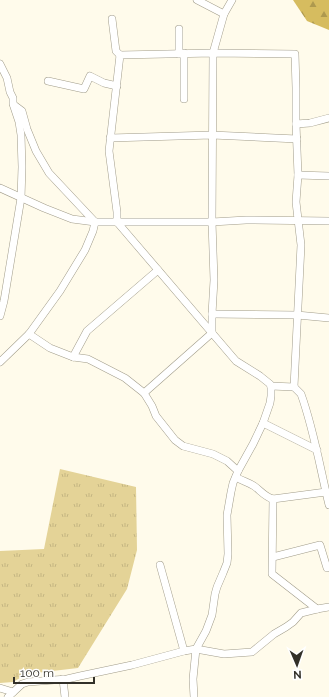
<svg xmlns="http://www.w3.org/2000/svg" width="329" height="697" viewBox="0 0 329 697" font-family="Raleway,sans-serif">
  <defs>
    <pattern id="forest-firs" width="22" height="20" patternUnits="userSpaceOnUse"><rect width="22" height="20" fill="#d6bc5f"/><path d="M5 1l3.5 6h-7zM16 11l3.5 6h-7z" fill="#ae994e"/></pattern>
    <pattern id="park-tufts" width="24" height="20" patternUnits="userSpaceOnUse"><rect width="24" height="20" fill="#e4d397"/><path d="M3 7l-1-3M5 7V3M7 7l1-3M15 17l-1-3M17 17v-4M19 17l1-3" fill="none" stroke="#c4b582"/></pattern>
  </defs>
  <rect width="100%" height="100%" fill="#fffbeb"/>
  <!-- forest -->
  <polygon fill="url(#forest-firs)" points="293,0 329,0 329,30 307,21"/>
  <!-- park -->
  <polygon fill="url(#park-tufts)" points="60,469 136,487 137,550 127,589 78,668 27,674 13,682 0,683 0,551 44,549"/>
  <g fill="none" stroke-linecap="round" stroke-linejoin="round">
    <!-- minor casing -->
    <g stroke="#a19c8a" stroke-width="8">
      <g id="minor">
        <polyline points="197,0 224,14"/>
        <polyline points="112,19 116,51 120,55"/>
        <polyline points="179,54 179,29"/>
        <polyline points="0,64 7,78 10,92 13,98 13,104 19,122 21,135 22,167 21,198 4,301 0,316"/>
        <polyline points="48,81 84,89 90,76 104,83 117,86"/>
        <polyline points="184,99 184,53"/>
        <polyline points="14,105 22,111 27,129 36,151 49,173 95,222"/>
        <polyline points="296,124 310,123 329,118"/>
        <polyline points="110,138 212,135 297,139"/>
        <polyline points="298,175 329,176"/>
        <polyline points="0,188 44,208 72,219 95,222 212,222 246,220 329,221"/>
        <polyline points="212,314 297,315 329,318"/>
        <polyline points="29,334 50,348 73,357 88,359 125,378 144,393 152,406 156,416 175,440 183,446 213,454 227,461 238,471"/>
        <polyline points="73,357 87,331 158,270"/>
        <polyline points="0,362 29,334 60,291 85,250 93,231 95,222"/>
        <path d="M271,386L294,387L301,394C314,430 320,468 329,505"/>
        <polyline points="144,393 212,333 212,314 214,280 212,222 213,53 224,14 232,0"/>
        <polyline points="263,423 317,450"/>
        <path d="M236,477C242,481 248,482 254,486C260,490 265,497 273,499L326,492"/>
        <polyline points="273,499 272,574 317,609"/>
        <polyline points="273,557 320,545 327,568"/>
        <polyline points="160,565 184,651"/>
        <polyline points="63,679 65,697"/>
        <polyline points="0,688 13,692"/>
        <polyline points="8,697 22,684 28,682 67,679 80,676 132,665 184,651 196,649 224,654 252,652 274,634 286,627 293,622 301,613 317,609 329,607"/>
        <polyline points="194,697 193,679 196,649 206,631 212,615 215,594 217,587 223,573 227,563 228,554 227,515 231,492 233,483 238,471 253,444 263,423 270,403 271,396 271,387 270,384 260,376 236,361 117,222 117,212 109,151 120,55 213,53 295,54 296,88 296,124 298,175 296,202 301,245 294,387"/>
      </g>
    </g>
    <!-- minor -->
    <use href="#minor" stroke="#fff" stroke-width="7"/>
  </g>
  <!-- north arrow -->
  <g transform="translate(297 665) rotate(178)" stroke="#ffffff" stroke-width="3" paint-order="stroke">
  <path d="M0-3L7 15L0 10L-7 15Z" fill="#323029"/>
  <text y="-6" font-size="11" font-weight="bold" text-anchor="middle" fill="#323029">N</text>
  </g>
  <!-- scale -->
  <path d="M14 677v6h80v-6" fill="none" stroke="#323029" stroke-width="2"/>
  <text x="20" y="677" font-size="12" fill="#323029" stroke="#ffffff" stroke-width="3" paint-order="stroke">100 m</text>
</svg>
